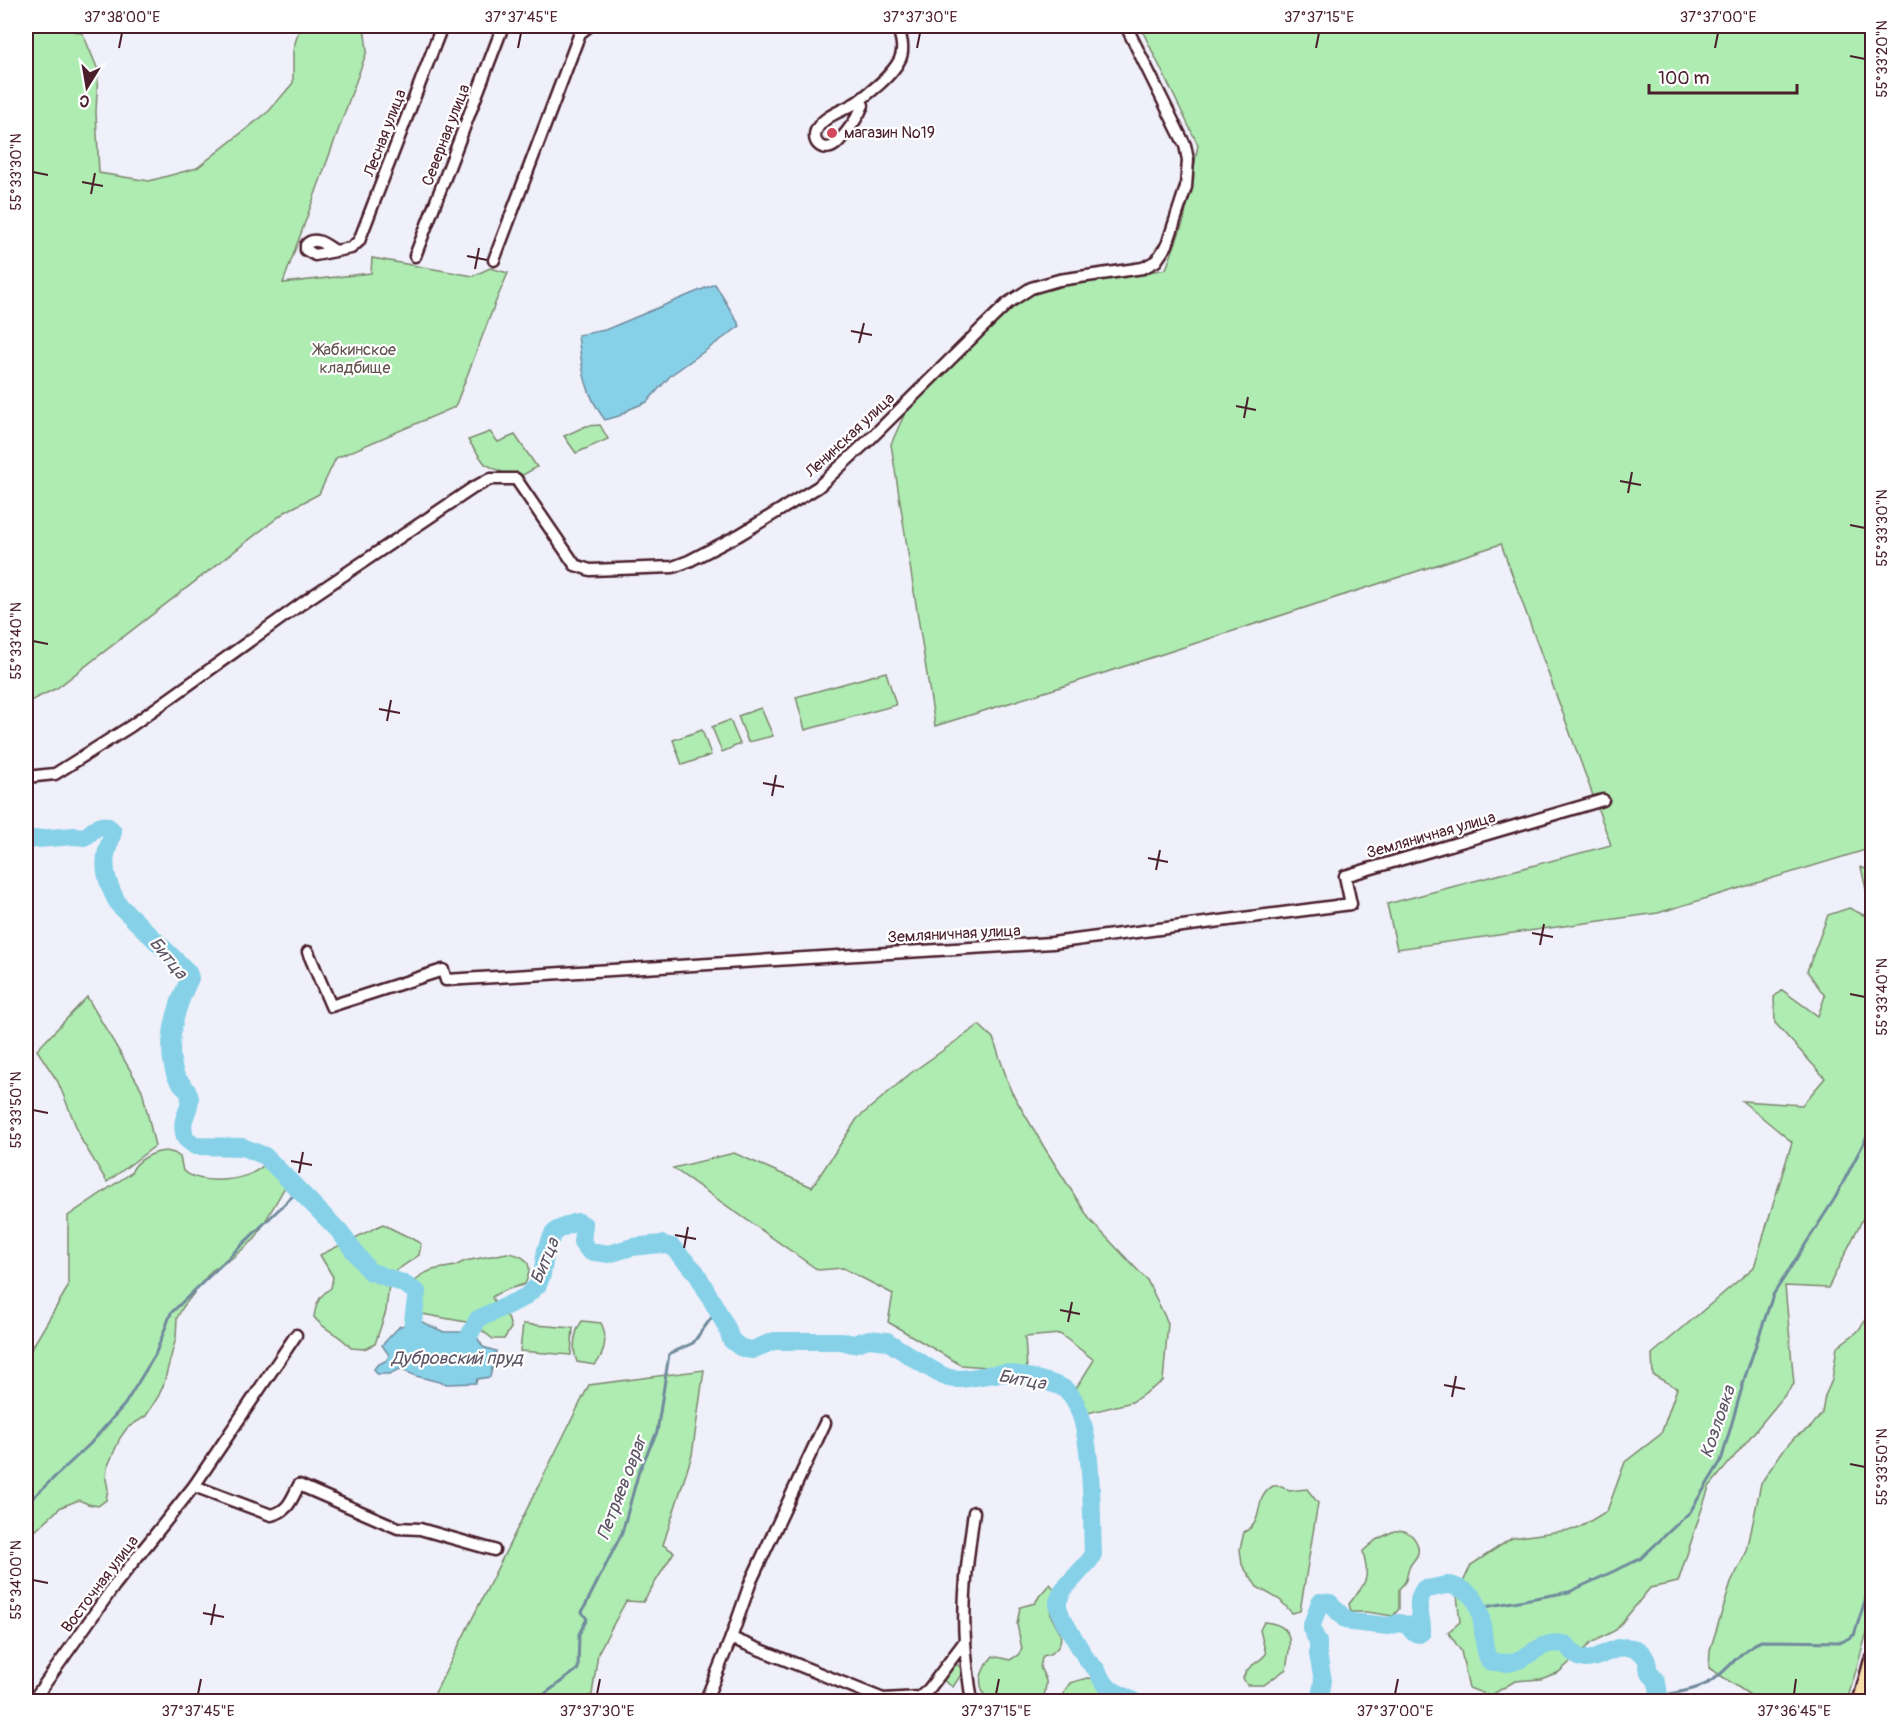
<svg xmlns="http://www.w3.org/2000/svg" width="1898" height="1727" viewBox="0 0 1898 1727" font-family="Pangolin,sans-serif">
  <rect width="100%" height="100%" fill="#eff0fa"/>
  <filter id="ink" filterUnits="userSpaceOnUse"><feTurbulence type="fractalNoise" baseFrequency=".0167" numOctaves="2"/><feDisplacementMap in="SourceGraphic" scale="12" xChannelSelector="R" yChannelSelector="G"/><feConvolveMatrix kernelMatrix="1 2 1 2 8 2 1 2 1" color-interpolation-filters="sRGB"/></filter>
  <g filter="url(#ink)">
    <!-- green -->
    <g fill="#aeecb2" stroke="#7c866e" stroke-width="1.5">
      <polygon points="26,26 60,26 83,34 98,70 96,113 99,173 149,181 197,168 269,111 293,83 293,50 300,26 364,26 367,51 283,283 371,273 372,258 473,276 490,268 508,273 496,301 455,407 336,458 319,494 285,512 57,688 26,703"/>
      <polygon points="1140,26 1872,26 1872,848 1658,913 1397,949 1387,904 1611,845 1501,544 1064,686 935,726 891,444 913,395 1028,292 1166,269 1184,220 1198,145"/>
      <polygon points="600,425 608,439 576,453 564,436 586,426"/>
      <polygon points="490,432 498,442 515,435 537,467 516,479 485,464 468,440"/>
      <polygon points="886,672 896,705 805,730 796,697"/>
      <polygon points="761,708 773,736 748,742 738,716"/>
      <polygon points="730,720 740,744 722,752 712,727"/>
      <polygon points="702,730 711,755 682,765 673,740"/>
      <polygon points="1861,867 1872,872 1872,916"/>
      <polygon points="1849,908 1872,919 1872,1200 1828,1288 1785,1286 1794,1384 1709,1487 1678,1582 1650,1588 1616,1630 1591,1643 1559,1672 1541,1679 1515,1681 1490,1696 1469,1688 1461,1651 1448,1632 1460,1622 1457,1595 1471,1565 1512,1538 1577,1529 1607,1511 1625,1462 1661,1434 1677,1388 1653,1375 1652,1354 1754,1267 1792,1142 1742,1101 1802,1105 1825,1078 1775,1023 1774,997 1782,990 1818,1016 1825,996 1807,971 1828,915"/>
      <polygon points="87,997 142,1090 155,1146 107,1182 82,1141 58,1082 37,1050"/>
      <polygon points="979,1025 993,1038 1011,1091 1044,1147 1090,1220 1147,1280 1168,1323 1163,1381 1132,1402 1084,1414 1073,1393 1094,1360 1060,1334 1025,1337 1027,1370 961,1365 888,1322 893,1294 843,1268 818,1270 673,1168 734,1153 812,1187 857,1119 911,1073"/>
      <path d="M166,1151L174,1153L180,1157L183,1171C204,1186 248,1182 266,1163L286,1185L255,1239L231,1259L211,1271L183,1307L177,1318L176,1338L163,1386L158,1397L146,1416L127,1428L120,1438L107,1468L106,1479L108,1489L106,1500L98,1506L88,1504L79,1500L61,1507L34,1532L26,1545V1358L68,1287V1216L131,1173C136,1160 152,1152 166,1151Z"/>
      <path d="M383,1224C396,1232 409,1236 421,1244L419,1255L390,1275L386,1311L375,1344L364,1349L351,1348C339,1333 324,1331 314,1317C316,1303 319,1296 331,1288L333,1277L320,1255Z"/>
      <path d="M507,1253C528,1255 534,1265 525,1284C514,1288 503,1289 492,1297L498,1310L508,1317L511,1328L504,1339H493L476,1326L466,1322L422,1314L413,1306L411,1295L413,1284L421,1275L432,1270L455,1266L465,1261Z"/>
      <polygon points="1872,1312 1872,1615 1847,1701 1759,1701 1709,1668 1710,1650 1731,1583 1747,1551 1761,1483 1782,1452 1795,1437 1811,1427 1822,1413 1825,1396 1832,1380 1837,1347 1857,1332"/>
      <path d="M582,1321L601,1323C608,1336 605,1354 595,1365L577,1362C572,1349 574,1332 582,1321Z"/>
      <polygon points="523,1324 573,1328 571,1355 520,1351"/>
      <polygon points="704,1370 692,1455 663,1545 674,1552 643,1602 626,1601 598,1653 592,1695 572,1702 431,1701 589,1385"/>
      <path d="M1273,1486H1282L1289,1491L1307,1489L1318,1503L1300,1611L1292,1613L1280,1600L1257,1587L1242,1565L1240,1549L1244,1532C1267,1520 1251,1500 1273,1486Z"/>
      <path d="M1394,1531C1397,1531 1401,1530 1404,1531C1412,1533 1420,1544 1418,1553C1417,1558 1414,1560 1411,1564C1404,1575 1411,1578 1399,1589V1609L1393,1616L1367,1612H1351L1349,1604C1367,1581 1370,1580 1363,1551L1376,1540Z"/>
      <path d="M1050,1584L1056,1591C1052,1598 1049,1606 1051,1615C1052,1621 1058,1626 1060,1632C1063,1645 1055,1654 1043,1656C1037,1672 1043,1669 1046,1681C1047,1687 1043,1695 1044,1701H988C976,1684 979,1672 993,1656L1010,1660L1018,1655L1022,1649L1017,1624L1020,1607L1035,1603L1040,1595Z"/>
      <path d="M1264,1622C1297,1625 1290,1644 1286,1669L1264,1685H1247L1243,1678C1249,1663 1257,1665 1266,1654L1260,1630Z"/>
      <polygon points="955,1663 964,1670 953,1687 943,1680"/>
      <polygon points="1087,1678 1096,1679 1108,1701 1062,1701 1065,1690 1070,1683"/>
    </g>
    <!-- water -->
    <g fill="#87d1e8" stroke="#6f8a9c" stroke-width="1.5">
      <path d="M715,284L740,326L671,375L647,402L630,409L619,416L605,420C584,392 582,368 578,335L605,330Z"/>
      <polygon points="422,1322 444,1332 465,1332 475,1334 483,1347 496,1351 490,1377 477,1379 476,1383 447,1384 416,1376 400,1369 390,1374 377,1374 374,1369 377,1365 387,1360 389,1355 382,1345 400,1326"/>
    </g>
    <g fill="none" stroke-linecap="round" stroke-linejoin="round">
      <!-- stream -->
      <g stroke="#6f8a9c" stroke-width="3">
        <polyline points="26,1504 90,1444 125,1404 155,1355 171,1313 299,1190"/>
        <polyline points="1479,1608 1569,1592 1640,1559 1690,1512 1721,1461 1745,1377 1773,1295 1835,1198 1872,1127"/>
        <path d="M1659,1696C1678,1692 1702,1690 1717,1677C1732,1665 1742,1649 1761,1641L1842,1642L1854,1635L1872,1579"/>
        <polyline points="534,1702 578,1669 579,1634 587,1619 582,1612 622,1533 639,1471 657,1432 669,1354 693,1343 717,1310"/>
      </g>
      <!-- river -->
      <g stroke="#87d1e8" stroke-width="18">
        <path d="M26,840L74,836L85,837C94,830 104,818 113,832C111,839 108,847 106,855C103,873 110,890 119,905L188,972L190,978C176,1007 165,1043 175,1074C178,1083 189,1088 190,1098C190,1114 178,1118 186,1139L195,1146L243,1147L265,1156L339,1231L369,1271L402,1283L417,1292L410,1343L415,1345"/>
        <path d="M454,1347H463L478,1319L525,1297L538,1285L542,1275L546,1249L553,1234L557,1230L573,1223L579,1222L584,1225L582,1242L589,1251L609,1254L632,1247L661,1244L672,1247L696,1272L727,1328L731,1340L740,1347L746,1349L752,1350L774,1341H841L853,1344L869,1339L887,1341C906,1353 926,1368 946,1377C959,1383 989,1373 1005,1373C1017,1374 1058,1383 1066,1390C1095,1413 1091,1517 1093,1554L1090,1560L1063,1590L1058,1601V1607L1062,1618L1087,1660L1096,1669L1102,1680L1110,1689L1135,1702"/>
        <path d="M1319,1702L1323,1681L1318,1654V1642L1311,1628L1320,1602L1330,1603L1345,1619L1352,1622L1388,1626L1399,1623L1407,1625L1414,1633L1419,1634L1422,1632C1423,1615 1413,1604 1424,1589C1433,1589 1439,1586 1447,1585C1451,1585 1457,1587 1461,1589C1490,1600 1478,1639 1489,1661C1495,1662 1502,1663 1508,1663C1531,1660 1540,1637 1567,1645C1588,1678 1606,1642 1632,1648C1638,1649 1643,1653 1646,1659C1648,1663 1648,1668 1649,1672C1651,1675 1653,1677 1655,1679C1659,1685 1659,1695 1659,1702"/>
      </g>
      <!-- street casing -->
      <g stroke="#4a1f2b" stroke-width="15">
        <g id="street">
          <path d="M860,100L863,105C858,118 848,131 838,142C825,156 808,142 818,127C828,113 847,110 860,100C873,90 891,76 899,61C905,51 901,36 897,26"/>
          <path d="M335,251C326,245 315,235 306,245V250L315,255L351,248L359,241L442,26"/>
          <polyline points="415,256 503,26"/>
          <polyline points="494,260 580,33 589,26"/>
          <polyline points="26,777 55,774 131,726 311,597 473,488 490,479 516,479 575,565 590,570 673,567 689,561 739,535 818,487 872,437 980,330 1008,303 1031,288 1059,280 1143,268 1156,261 1167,245 1186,187 1188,160 1185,145 1178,131 1126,26"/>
          <polyline points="308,952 331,1006 443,970 446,980 1052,943 1351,904 1345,876 1603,800"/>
          <path d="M194,1486L271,1515C289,1511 291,1500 299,1485L398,1528L420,1529L494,1550"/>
          <polyline points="731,1638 883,1699 920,1697 929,1689 965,1641"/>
          <polyline points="32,1702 114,1586 194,1486 296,1335"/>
          <polyline points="705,1702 731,1638 751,1581 825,1423"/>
          <path d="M972,1702C969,1682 966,1661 965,1641C962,1598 968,1555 974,1512"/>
        </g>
      </g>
      <!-- primary casing -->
      <g stroke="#4a1f2b" stroke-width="20">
        <polyline id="primary" points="1861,1702 1872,1662"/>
      </g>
      <!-- street -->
      <use href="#street" stroke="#fff" stroke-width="10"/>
      <!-- primary -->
      <use href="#primary" stroke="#f9deab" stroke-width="15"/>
    </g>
  </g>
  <!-- ticks -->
  <path fill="none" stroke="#4a1f2b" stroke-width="2" d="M119,48L122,33M518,48L521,33M917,48L920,33M1316,48L1319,33M1715,48L1718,33M1850,56L1865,59M33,172L48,175M82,182L103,186M91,194L95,173M467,256L487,260M475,269L479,248M851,331L872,335M859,343L864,323M1236,406L1256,410M1244,418L1248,397M1620,481L1641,485M1628,493L1632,472M1850,525L1865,528M33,641L48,644M379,709L400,713M387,721L391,700M763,783L784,787M772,796L776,775M1148,858L1168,862M1156,870L1160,850M1532,933L1553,937M1540,945L1544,924M1850,994L1865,997M33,1110L48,1113M291,1161L312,1165M299,1173L303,1152M675,1235L696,1239M684,1248L688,1227M1060,1310L1080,1314M1068,1322L1072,1302M1444,1385L1465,1389M1452,1397L1456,1376M1850,1464L1865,1467M33,1580L48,1583M203,1613L224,1617M211,1625L215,1604M198,1694L201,1679M597,1694L600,1679M996,1694L999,1679M1395,1694L1398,1679M1794,1694L1796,1679"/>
  <!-- markers -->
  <circle fill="#d1495b" stroke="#fff" stroke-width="2" cx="832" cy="133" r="6"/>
  <g text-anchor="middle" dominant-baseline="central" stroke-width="4.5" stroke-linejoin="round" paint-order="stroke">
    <!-- street labels -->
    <g font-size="16" fill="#4a1f2b" stroke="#fff">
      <text transform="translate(385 133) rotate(-69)">Лесная улица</text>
      <text transform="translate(446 135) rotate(-69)">Северная улица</text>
      <text transform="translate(850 435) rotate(-43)">Ленинская улица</text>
      <text transform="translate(1431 835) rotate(-16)">Земляничная улица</text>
      <text transform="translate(954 934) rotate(-3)">Земляничная улица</text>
      <text transform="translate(100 1584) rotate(-53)">Восточная улица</text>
    </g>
    <!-- poi labels -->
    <g font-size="16" fill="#4a1f2b" stroke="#fff" text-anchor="start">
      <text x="844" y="133">магазин №19</text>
    </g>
    <!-- park labels -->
    <g font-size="16" fill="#63524d" stroke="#fff">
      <text x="355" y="350">Жабкинское<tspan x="355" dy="18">кладбище</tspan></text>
    </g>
    <!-- water labels -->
    <g font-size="18" font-style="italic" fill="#5c5464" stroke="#fff">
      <text transform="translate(168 958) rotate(51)">Битца</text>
      <text transform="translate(545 1261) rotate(-67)">Битца</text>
      <text x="457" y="1358">Дубровский пруд</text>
      <text transform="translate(1022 1380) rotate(10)">Битца</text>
      <text transform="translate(1718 1422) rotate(-71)">Козловка</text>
      <text transform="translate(622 1488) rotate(-69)">Петряев овраг</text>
    </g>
  </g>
  <!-- margin -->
  <rect width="1898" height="1727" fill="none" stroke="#fff" stroke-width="66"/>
  <!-- north arrow -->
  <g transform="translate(87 87) rotate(191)" stroke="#ffffff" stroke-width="4.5" paint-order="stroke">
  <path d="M0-4.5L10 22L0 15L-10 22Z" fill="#4a1f2b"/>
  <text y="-9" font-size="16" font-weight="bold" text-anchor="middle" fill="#4a1f2b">С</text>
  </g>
  <!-- scale -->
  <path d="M1649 84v9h148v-9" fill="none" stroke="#4a1f2b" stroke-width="3"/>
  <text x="1658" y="84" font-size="18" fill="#4a1f2b" stroke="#ffffff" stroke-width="4.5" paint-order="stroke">100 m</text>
  <rect x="33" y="33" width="1832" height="1661" fill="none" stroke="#4a1f2b" stroke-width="2"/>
  <g font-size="15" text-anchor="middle" fill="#4a1f2b">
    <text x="122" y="22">37°38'00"E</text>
    <text x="521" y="22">37°37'45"E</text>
    <text x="920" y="22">37°37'30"E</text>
    <text x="1319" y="22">37°37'15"E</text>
    <text x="1718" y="22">37°37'00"E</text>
    <text transform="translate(1882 59) rotate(-90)" y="5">55°33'20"N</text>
    <text transform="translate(16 172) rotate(-90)" y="5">55°33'30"N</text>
    <text transform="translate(1882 528) rotate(-90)" y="5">55°33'30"N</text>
    <text transform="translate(16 641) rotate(-90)" y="5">55°33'40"N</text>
    <text transform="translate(1882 997) rotate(-90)" y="5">55°33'40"N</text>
    <text transform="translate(16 1110) rotate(-90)" y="5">55°33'50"N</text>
    <text transform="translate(1882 1467) rotate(-90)" y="5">55°33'50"N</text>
    <text transform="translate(16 1580) rotate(-90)" y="5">55°34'00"N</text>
    <text x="198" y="1716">37°37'45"E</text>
    <text x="597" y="1716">37°37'30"E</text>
    <text x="996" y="1716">37°37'15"E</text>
    <text x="1395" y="1716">37°37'00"E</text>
    <text x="1794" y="1716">37°36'45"E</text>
  </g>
</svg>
